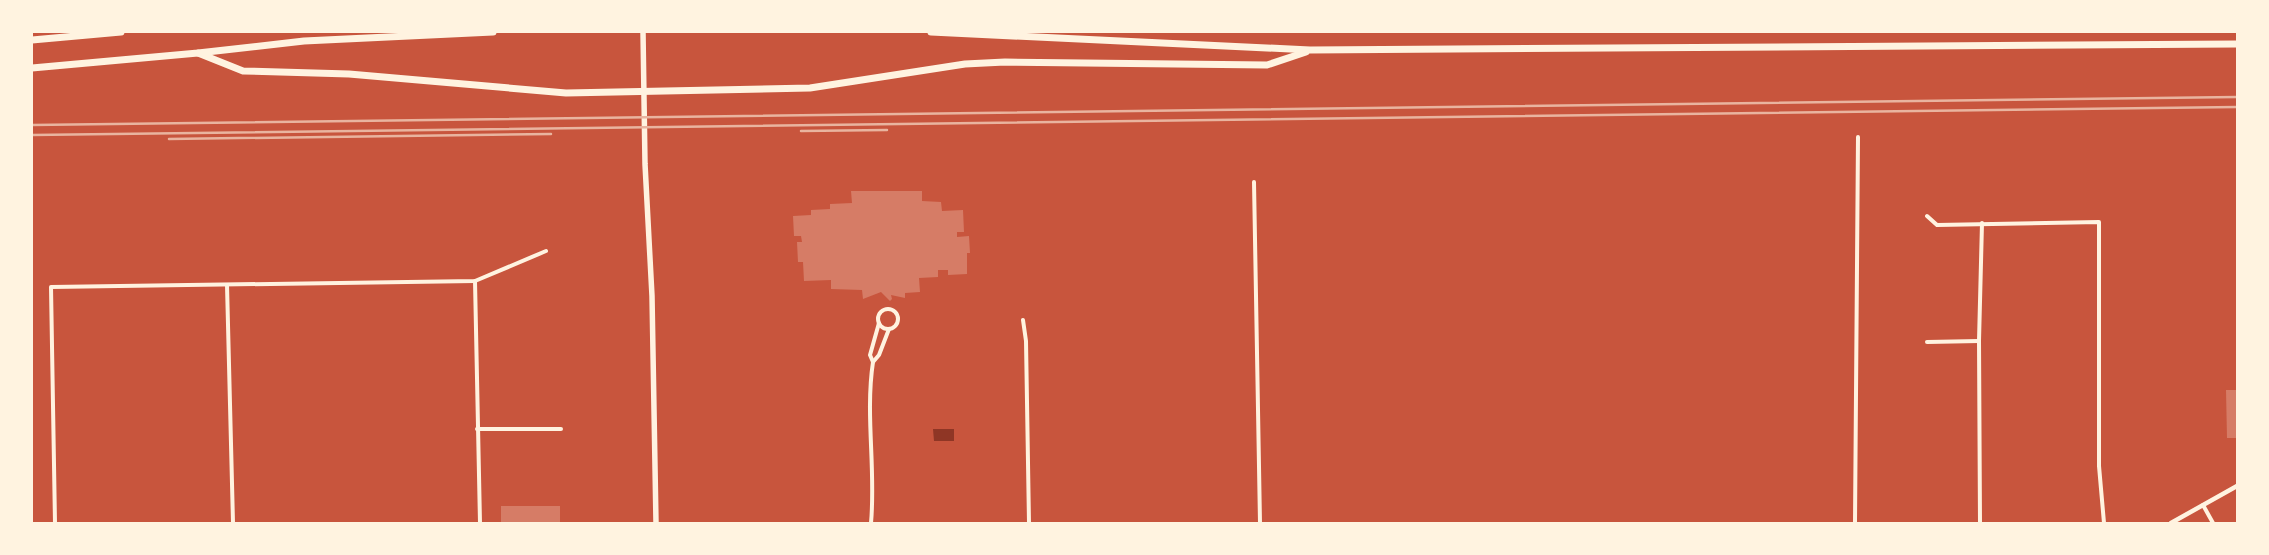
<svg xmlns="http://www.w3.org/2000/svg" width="2269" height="555" viewBox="0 0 2269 555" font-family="'Fira Sans',sans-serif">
  <rect width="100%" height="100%" fill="#c8553d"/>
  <!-- water -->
  <polygon fill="#8f3625" points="933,429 954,429 954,441 934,441"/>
  <!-- building -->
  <g fill="#d67c66">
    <polygon points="851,191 922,191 922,201 941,202 942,211 963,210 964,232 957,232 957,237 969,236 970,253 967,253 967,274 948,275 948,270 938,270 938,277 919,278 920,292 905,293 905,298 891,295 892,299 890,301 881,292 863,299 862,290 831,289 831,280 804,281 803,262 798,262 797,242 802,242 801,236 794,236 793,216 811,215 811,210 830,209 830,204 852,203"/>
    <polygon points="2226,390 2237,390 2237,438 2227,438"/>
    <rect x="501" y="506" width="59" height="17"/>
  </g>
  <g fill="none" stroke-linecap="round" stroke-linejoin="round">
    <!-- minor -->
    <g stroke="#fff3e0" stroke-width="4">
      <polyline points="1254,182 1260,523"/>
      <polyline points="1927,216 1937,225 2099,222 2099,466 2104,523"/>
      <polyline points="475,281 480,523"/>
      <polyline points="227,285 233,523"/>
      <circle cx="888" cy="319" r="10"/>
      <polyline points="1023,320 1026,341 1029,523"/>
      <polyline points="1927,342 1979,341"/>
      <polyline points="873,362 879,355 889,329"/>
      <polyline points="477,429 561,429"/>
      <polyline points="2203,505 2213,523"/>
      <polyline points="55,523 51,287 475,281 546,251"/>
      <path d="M871,523C876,469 865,415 873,362L870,355L879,323"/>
      <polyline points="1855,523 1858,137"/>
      <polyline points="1980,523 1979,341 1982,223"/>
    </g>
    <!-- tertiary -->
    <polyline stroke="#fff3e0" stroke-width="4.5" points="2171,523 2237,486"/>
    <!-- secondary -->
    <polyline stroke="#fff3e0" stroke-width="5.5" points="643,32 645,164 652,296 656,523"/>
    <!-- motorway -->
    <g stroke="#fff3e0" stroke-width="7">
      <polyline points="931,32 1310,50 2237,44"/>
      <polyline points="32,40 121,32"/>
      <polyline points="198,53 243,71 349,74 566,93 810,88 965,64 1005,62 1267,65 1306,52"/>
      <polyline points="32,68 198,53 304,41 493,32"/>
    </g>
    <!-- rail -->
    <g stroke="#e9b49f" stroke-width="2.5">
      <polyline points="32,125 2237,97"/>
      <polyline points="801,131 887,130"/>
      <polyline points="32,135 2237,107"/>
      <polyline points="169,139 551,134"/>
    </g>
  </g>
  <!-- border -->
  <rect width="2269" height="555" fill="none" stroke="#fff3e0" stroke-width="66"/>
</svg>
